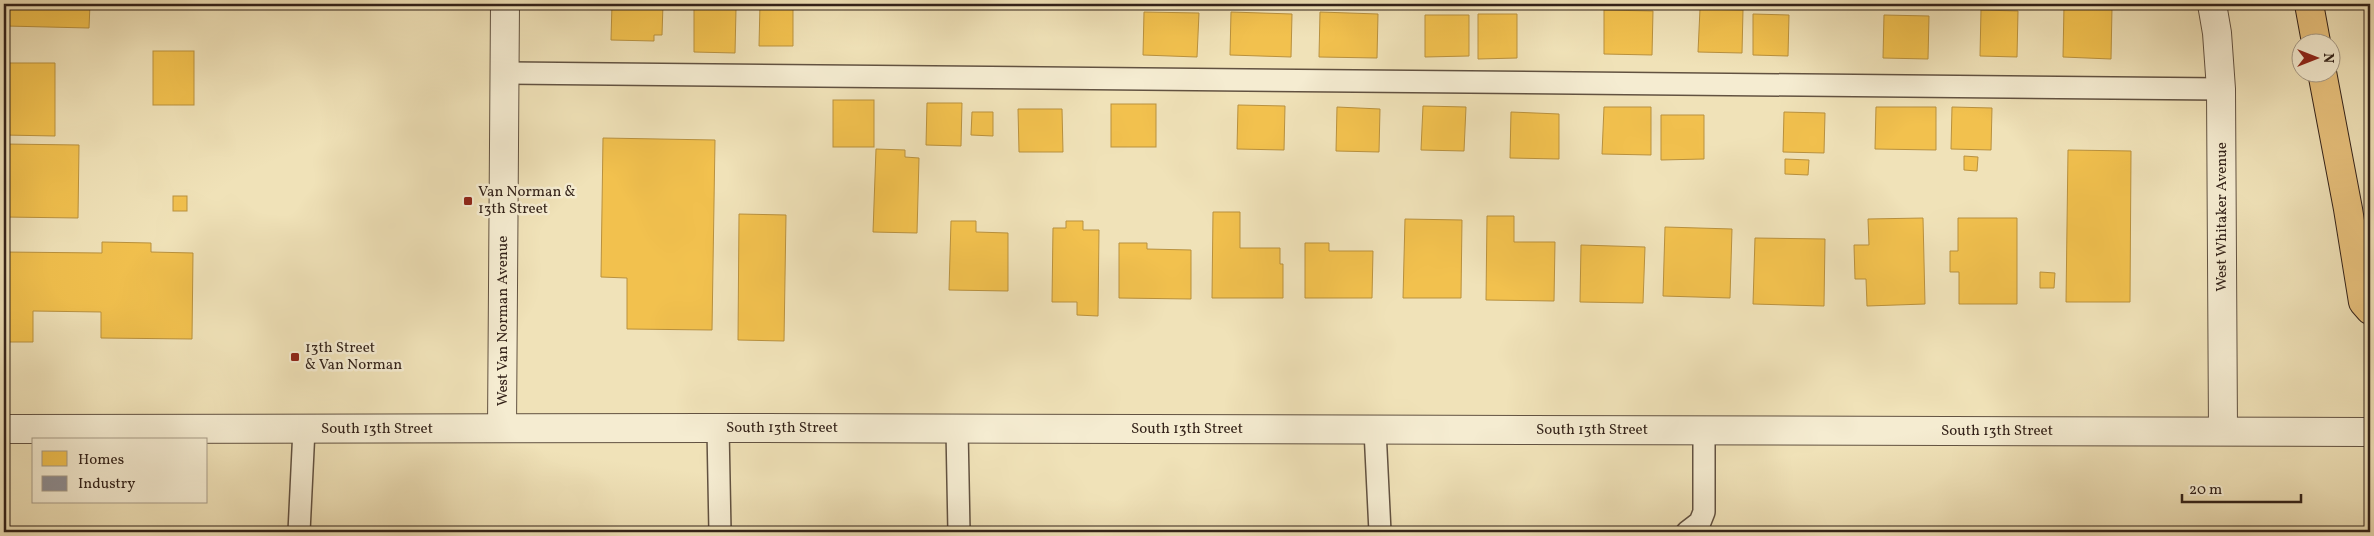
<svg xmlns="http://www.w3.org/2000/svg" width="2374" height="536" viewBox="0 0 2374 536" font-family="Vollkorn,serif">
  <rect width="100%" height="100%" fill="#f0e2b8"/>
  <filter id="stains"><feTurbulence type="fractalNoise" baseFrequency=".004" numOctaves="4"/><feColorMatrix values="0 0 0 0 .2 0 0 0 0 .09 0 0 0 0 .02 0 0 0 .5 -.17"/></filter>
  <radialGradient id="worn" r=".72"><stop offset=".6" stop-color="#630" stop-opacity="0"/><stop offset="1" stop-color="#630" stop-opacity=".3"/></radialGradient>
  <!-- homes -->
  <g fill="#f2c14e" stroke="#b9913e">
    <polygon points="6,4 90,4 89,28 6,26"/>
    <polygon points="612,4 663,4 662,35 654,35 654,41 611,40"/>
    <polygon points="760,4 793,4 793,46 759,46"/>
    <polygon points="2064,6 2112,8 2111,59 2063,57"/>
    <polygon points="694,8 736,9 735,53 694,52"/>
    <polygon points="1700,9 1743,10 1742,53 1698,52"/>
    <polygon points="1604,10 1653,11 1652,55 1604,54"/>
    <polygon points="1981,10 2018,11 2017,57 1980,56"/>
    <polygon points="1144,12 1199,13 1197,57 1143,55"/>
    <polygon points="1231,12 1292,14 1291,57 1230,55"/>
    <polygon points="1320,12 1378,14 1377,58 1319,57"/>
    <polygon points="1478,14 1517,14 1517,58 1478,59"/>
    <polygon points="1753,14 1789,15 1788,56 1753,55"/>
    <polygon points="1425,15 1469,15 1469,56 1425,57"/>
    <polygon points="1884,15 1929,16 1928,59 1883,58"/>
    <rect x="153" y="51" width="41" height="54"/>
    <polygon points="5,63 55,63 55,136 4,135"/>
    <rect x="833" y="100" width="41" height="47"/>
    <polygon points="927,103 962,103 961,146 926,145"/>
    <rect x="1111" y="104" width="45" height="43"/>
    <polygon points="1238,105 1285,106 1284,150 1237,149"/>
    <polygon points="1423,106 1466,107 1464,151 1421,150"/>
    <polygon points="1337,107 1380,109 1379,152 1336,151"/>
    <polygon points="1604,107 1651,107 1651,155 1602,154"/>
    <polygon points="1876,107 1936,107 1936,150 1875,149"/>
    <polygon points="1952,107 1992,108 1991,150 1951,149"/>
    <polygon points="1018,109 1062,109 1063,152 1019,152"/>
    <polygon points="972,112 993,112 993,136 971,135"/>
    <polygon points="1511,112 1559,114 1559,159 1510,158"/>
    <polygon points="1784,112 1825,113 1824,153 1783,152"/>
    <polygon points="1661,115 1704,115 1704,159 1661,160"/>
    <polygon points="603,138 715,140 712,330 627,329 627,278 601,277"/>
    <polygon points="4,144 79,145 78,218 4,217"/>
    <polygon points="876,149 905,150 905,157 919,158 917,233 873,232"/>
    <polygon points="2068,150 2131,151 2130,302 2066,302"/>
    <polygon points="1964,156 1978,157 1977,171 1964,170"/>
    <polygon points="1785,159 1809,160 1808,175 1785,174"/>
    <rect x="173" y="196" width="14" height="15"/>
    <polygon points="1213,212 1240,212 1240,248 1280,248 1280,264 1283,264 1283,298 1212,298"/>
    <polygon points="739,214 786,215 784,341 738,340"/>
    <polygon points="1487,216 1514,216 1514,242 1555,242 1554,301 1486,300"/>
    <polygon points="1923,218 1925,304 1867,306 1866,279 1855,279 1854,245 1869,245 1868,219"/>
    <polygon points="1958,218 2017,218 2017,304 1959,304 1959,272 1950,272 1950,251 1958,251"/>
    <polygon points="1405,219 1462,220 1461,298 1403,298"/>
    <polygon points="951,221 976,221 976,232 1008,233 1008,291 949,290"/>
    <polygon points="1066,221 1083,221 1083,230 1099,230 1098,316 1077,315 1077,302 1052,302 1053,228 1066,228"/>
    <polygon points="1665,227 1732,229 1730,298 1663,296"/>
    <polygon points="1755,238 1825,239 1824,306 1753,304"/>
    <polygon points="102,242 151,243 151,252 193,253 192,339 101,338 101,312 33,311 33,342 4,342 4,252 102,253"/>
    <polygon points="1119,243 1147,243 1147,249 1191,250 1191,299 1119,298"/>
    <polygon points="1305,243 1329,243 1329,251 1373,251 1372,298 1305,298"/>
    <polygon points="1581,245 1645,247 1643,303 1580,302"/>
    <polygon points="2040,272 2055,273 2054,288 2040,288"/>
  </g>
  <!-- industry -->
  <polygon fill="#8d8d92" stroke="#726d6e" points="2048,528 2225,532 2048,532"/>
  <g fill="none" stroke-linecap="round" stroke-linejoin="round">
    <!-- service casing -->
    <g stroke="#625241" stroke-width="24">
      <g id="service">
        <polyline points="505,73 2221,89"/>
        <polyline points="718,428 720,532"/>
        <polyline points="957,429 959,532"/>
        <polyline points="1375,430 1380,532"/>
        <polyline points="299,532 304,429"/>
        <polyline points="1687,532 1700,522 1704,512 1704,430"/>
      </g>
    </g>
    <!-- minor casing -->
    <g stroke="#625241" stroke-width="30">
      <g id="minor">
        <polyline points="2212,4 2217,33 2221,89 2223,431"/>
        <polyline points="502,428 505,4"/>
      </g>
    </g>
    <!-- tertiary casing -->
    <g stroke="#625241" stroke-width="30">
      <polyline id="tertiary" points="4,429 718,428 2370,432"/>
    </g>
    <!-- motorway casing -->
    <g stroke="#332219" stroke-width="30">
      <g id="motorway">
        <polyline points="2309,4 2316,42"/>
        <polyline points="2322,72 2348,209 2363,302 2370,310"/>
      </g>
    </g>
    <!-- service -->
    <use href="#service" stroke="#f5ecd1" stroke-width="21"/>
    <!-- minor -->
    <use href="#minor" stroke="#f5ecd1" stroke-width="28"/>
    <!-- tertiary -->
    <use href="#tertiary" stroke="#f5ecd1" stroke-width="28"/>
    <!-- motorway -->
    <use href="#motorway" stroke="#e8c17c" stroke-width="28"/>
  </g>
  <!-- markers -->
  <g fill="#8f2418" stroke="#f5ecd1" stroke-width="2">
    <rect x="463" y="196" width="10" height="10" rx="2.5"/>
    <rect x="290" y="352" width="10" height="10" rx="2.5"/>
  </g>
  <g text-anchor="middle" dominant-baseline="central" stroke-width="5" stroke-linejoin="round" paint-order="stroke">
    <!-- poi labels -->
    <g font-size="15" fill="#332219" stroke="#f5ecd1" text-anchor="start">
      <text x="478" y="192">Van Norman &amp;<tspan x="478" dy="17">13th Street</tspan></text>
      <text x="305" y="348">13th Street<tspan x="305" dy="17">&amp; Van Norman</tspan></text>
    </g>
    <!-- street labels -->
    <g font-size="15" fill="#332219" stroke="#f5ecd1">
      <text transform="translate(2222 217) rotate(-90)">West Whitaker Avenue</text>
      <text transform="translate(503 321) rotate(-90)">West Van Norman Avenue</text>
      <text x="782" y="428">South 13th Street</text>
      <text x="377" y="429">South 13th Street</text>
      <text x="1187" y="429">South 13th Street</text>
      <text x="1592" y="430">South 13th Street</text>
      <text x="1997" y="431">South 13th Street</text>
    </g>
  </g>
  <!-- margin -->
  <rect width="2374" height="536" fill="none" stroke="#f0e2b8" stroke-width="20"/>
  <rect x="5" y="5" width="2364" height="526" fill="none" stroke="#332219" stroke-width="2.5"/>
  <rect x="10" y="10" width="2354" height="516" fill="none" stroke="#332219"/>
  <!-- legend -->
  <rect x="32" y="438" width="175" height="65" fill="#f5ecd1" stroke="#a79b87"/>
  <rect x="42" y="451" width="25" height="15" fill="#f2c14e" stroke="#a79b87"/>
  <text x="78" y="464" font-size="15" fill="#332219">Homes</text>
  <rect x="42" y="476" width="25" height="15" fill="#8d8d92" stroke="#a79b87"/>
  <text x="78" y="488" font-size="15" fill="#332219">Industry</text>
  <!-- north arrow -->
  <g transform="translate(2316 58) rotate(90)"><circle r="24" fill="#f5ecd1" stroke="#a79b87"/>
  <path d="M0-4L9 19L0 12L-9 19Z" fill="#8f2418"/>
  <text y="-8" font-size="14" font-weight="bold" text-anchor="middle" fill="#332219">N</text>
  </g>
  <!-- scale -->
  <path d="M2182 494v8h119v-8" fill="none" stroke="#332219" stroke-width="2.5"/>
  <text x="2189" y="494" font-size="15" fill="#332219" stroke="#f5ecd1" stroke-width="4" paint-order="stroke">20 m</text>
  <rect width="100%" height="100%" filter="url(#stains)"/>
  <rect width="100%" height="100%" fill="url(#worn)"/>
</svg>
